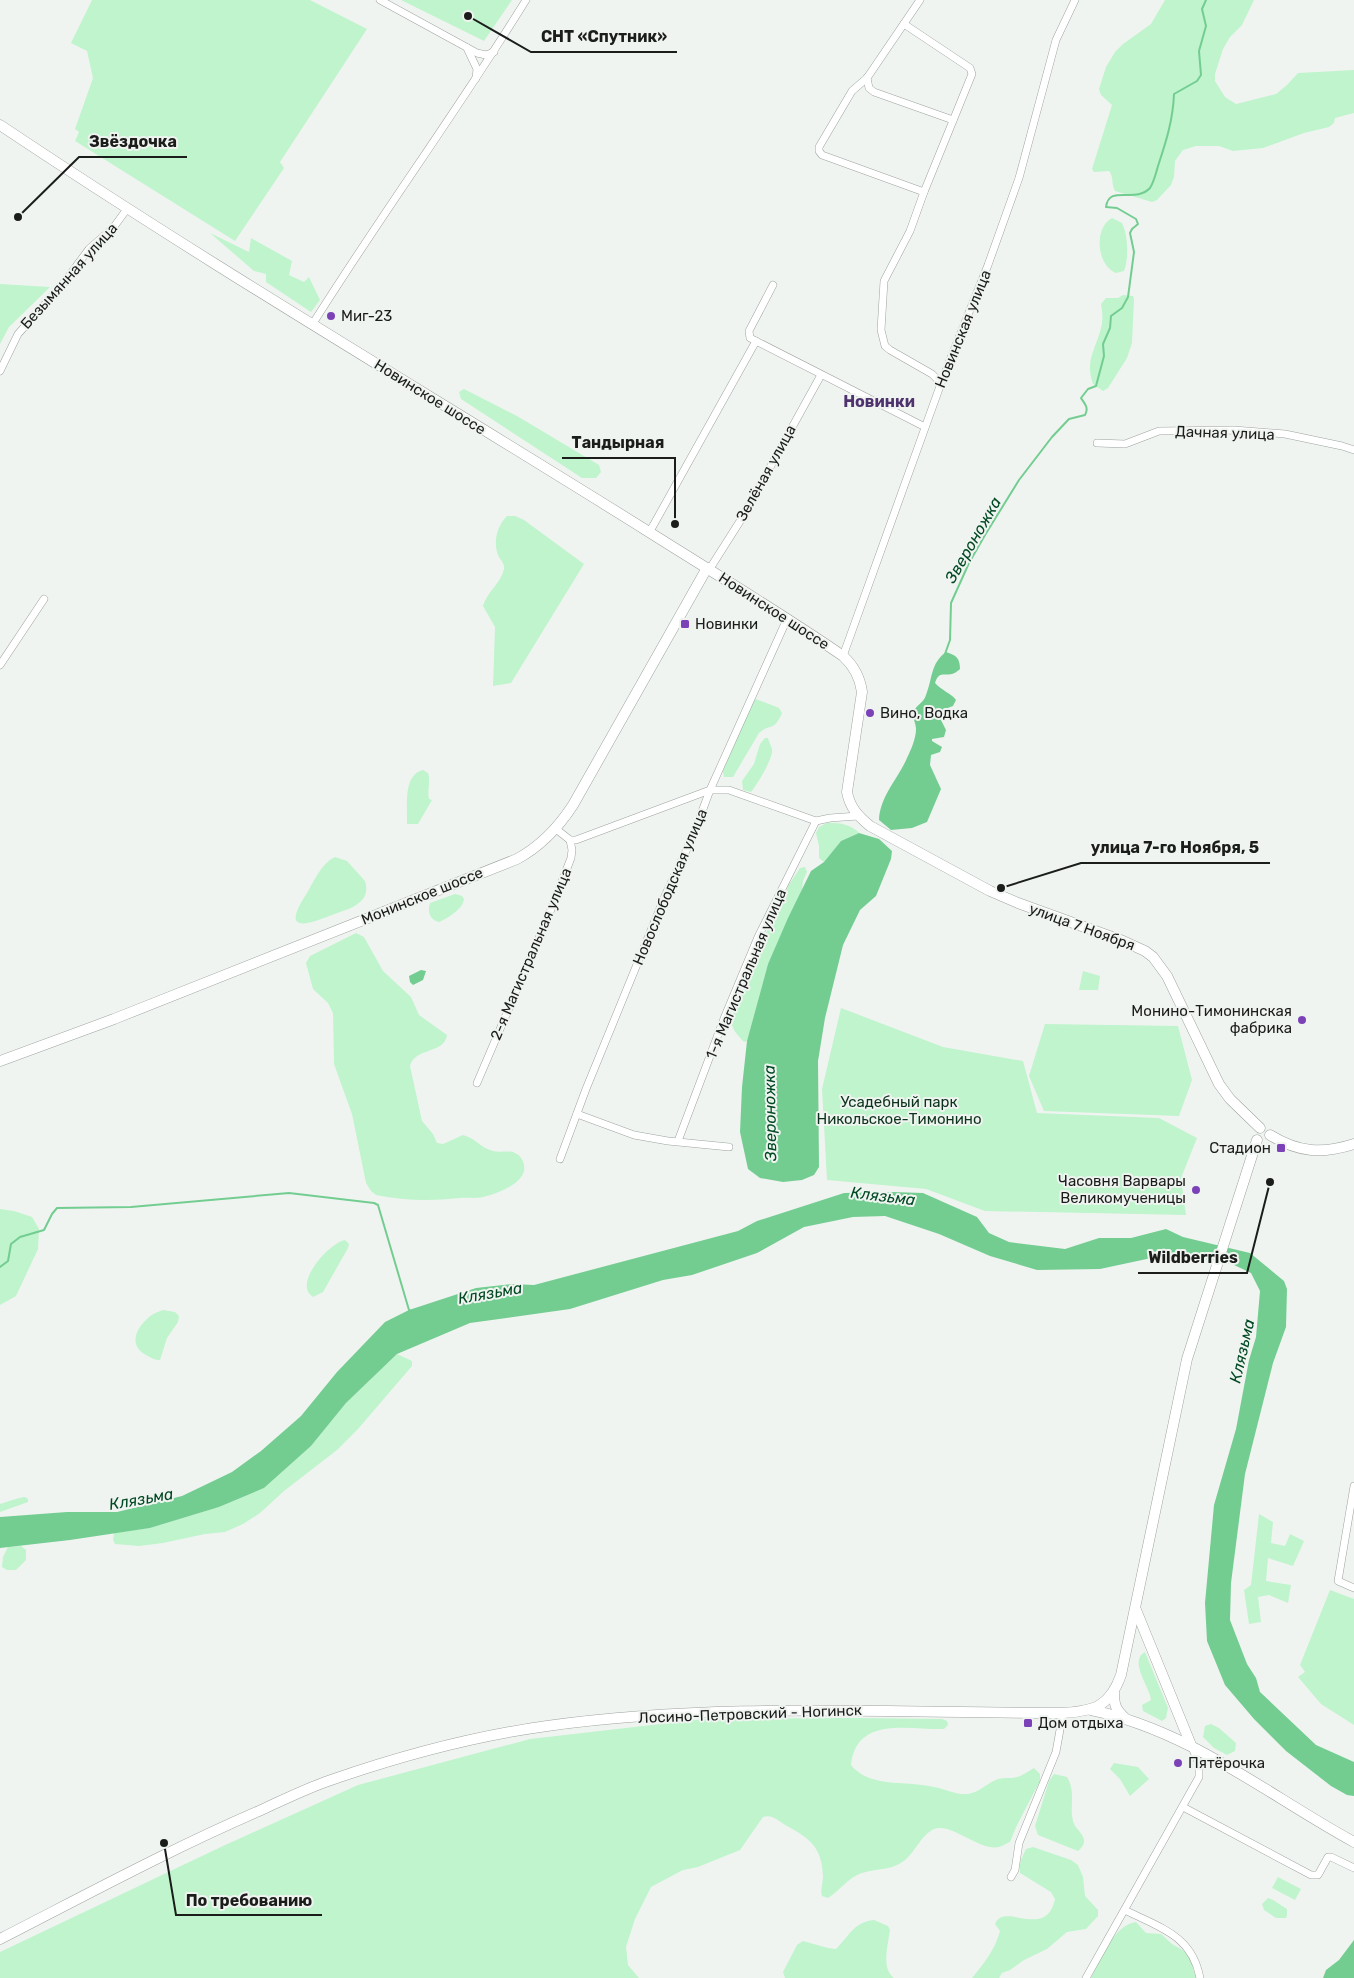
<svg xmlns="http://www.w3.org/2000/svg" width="1354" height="1978" viewBox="0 0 1354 1978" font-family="Rubik,sans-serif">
  <rect width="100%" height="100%" fill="#f0f4f1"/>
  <!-- green -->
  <g fill="#bff4cd">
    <polygon points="92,0 310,0 367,29 280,162 284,168 235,241 75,141 79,132 75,129 93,78 87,51 71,43"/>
    <polygon points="401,0 512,0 484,41"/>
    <path d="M1165,0H1254L1242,25L1230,37L1223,49L1215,74V81L1225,97L1236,104L1276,94L1287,85L1298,73L1354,70V113L1335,118L1334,123L1329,127L1304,133L1263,148L1233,151L1219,146H1196L1183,150L1175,161L1174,177L1171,185L1157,200L1152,202L1115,191C1111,184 1114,177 1109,171L1094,172L1092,169L1112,105L1101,95L1099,89L1106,67L1115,52L1123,44L1151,24Z"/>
    <path d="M1112,218L1122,223C1128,235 1129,258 1124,271L1116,273C1097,266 1093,228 1112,218Z"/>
    <polygon points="210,233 249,252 251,238 292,261 289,275 304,282 309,277 320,300 311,312 266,282 266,274 254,271"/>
    <polygon points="0,284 50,287 9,327 0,344"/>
    <path d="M1123,295L1133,296L1134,299L1132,343L1127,358L1108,388L1103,391L1093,384C1084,358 1098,347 1102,323C1103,317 1102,310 1101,304L1106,298H1118Z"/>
    <polygon points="464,389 517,416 599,465 601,472 596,478 582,478 461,399 459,392"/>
    <path d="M507,516H515L524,520L584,564L511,683L493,686L495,627L483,606C487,592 501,583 504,569C505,563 500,560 498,555C493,541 497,526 507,516Z"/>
    <path d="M756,699L779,708L782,713C773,733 772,722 759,733L733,777H724L723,771L753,702Z"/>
    <path d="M765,738H768C769,742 771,746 772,749C774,757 757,785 751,792L743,790L742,781L754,764L760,744Z"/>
    <path d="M423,770L428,773C431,782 427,790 429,799L432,800L418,824H407C408,808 402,775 423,770Z"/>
    <path d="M827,823C837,822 853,825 859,833L841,841L824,862L819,858V846L816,833L819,827Z"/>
    <path d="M335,857L347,861L365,881C367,887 367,894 363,899C356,908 342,911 332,915C302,927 282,931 307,893C314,881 322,863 335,857Z"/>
    <path d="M805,867L807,872L803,881L802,890L768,964L747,1041L744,1042C734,1031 729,1027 733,1012L769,926L780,910L788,886L800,868Z"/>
    <path d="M455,894L462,896L464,899C463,909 448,918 439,922C430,920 427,912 430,903Z"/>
    <path d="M356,933L364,937L383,971L411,997L419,1015L447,1035C445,1054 415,1047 410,1066L422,1121L433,1134L437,1143L443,1144L463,1135C475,1138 481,1148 493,1151C500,1153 509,1150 515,1153C520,1155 523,1160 524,1165C528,1183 496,1194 483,1197C475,1199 467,1197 460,1198C431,1201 405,1201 376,1195L371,1191L366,1183L352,1114L334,1064L333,1013L328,1003L313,989L306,963L310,956Z"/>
    <polygon points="1083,971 1100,976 1098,990 1079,990"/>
    <polygon points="841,1008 943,1047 1023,1061 1037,1113 1159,1118 1197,1138 1181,1178 1186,1215 985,1211 926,1189 827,1180 822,1089"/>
    <polygon points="1045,1024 1178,1026 1192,1080 1179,1116 1044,1111 1029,1076"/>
    <polygon points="0,1209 14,1211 32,1217 39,1229 38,1249 16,1296 0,1305"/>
    <path d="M345,1240L349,1244L348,1248L323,1292L313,1297C292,1284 329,1243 345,1240Z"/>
    <path d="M163,1310L175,1312L179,1316L178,1322L167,1338L160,1360C155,1360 151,1358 146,1355C128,1345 136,1328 149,1317C152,1314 158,1312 163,1310Z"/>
    <polygon points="397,1354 412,1361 412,1366 358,1429 337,1450 284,1491 260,1513 243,1524 225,1532 205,1534 163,1543 139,1546 115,1544 113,1540 114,1533 150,1528 219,1507 264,1488 311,1446 346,1403"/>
    <polygon points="25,1497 28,1499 28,1502 0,1512 0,1504 19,1498"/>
    <polygon points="1259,1514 1273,1522 1271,1543 1285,1546 1290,1534 1304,1541 1293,1566 1268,1558 1266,1581 1291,1585 1288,1603 1269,1595 1258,1597 1261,1622 1249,1624 1244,1590 1251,1585"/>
    <polygon points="21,1546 26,1550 26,1560 16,1570 7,1570 2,1567 3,1557 8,1547"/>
    <polygon points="1330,1590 1354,1599 1354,1725 1321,1704 1298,1677 1305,1672 1300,1665"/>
    <path d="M1145,1652L1168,1708L1166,1718L1162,1721L1143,1711L1142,1705L1151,1700C1150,1687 1128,1661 1145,1652Z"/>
    <path d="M855,1718L942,1719L947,1721L948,1725L944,1729C910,1730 856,1715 851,1765C871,1789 906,1780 934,1787C946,1789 955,1795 968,1794C980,1792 987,1783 998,1779C1005,1777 1011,1779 1017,1777C1024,1775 1028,1771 1034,1768L1040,1774V1781L1017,1825L1010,1842C1007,1843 1003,1846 999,1847C979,1851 951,1822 934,1829C919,1836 914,1857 899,1864C888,1870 874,1869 862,1873C847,1878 840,1891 828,1898L822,1896C820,1890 823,1883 823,1877C822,1848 811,1839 787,1826C779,1822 773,1814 763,1817L740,1850L698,1867L683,1870L651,1887L635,1919L626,1947L628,1965L639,1978H0V1952L223,1846L358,1785L530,1739L704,1719Z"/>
    <polygon points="1211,1724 1219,1728 1236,1743 1235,1751 1227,1755 1214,1748 1203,1737 1205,1726"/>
    <polygon points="1114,1763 1138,1767 1149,1779 1130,1796 1120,1779 1110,1769"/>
    <path d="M1054,1774L1067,1777C1077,1794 1068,1808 1074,1824C1077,1830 1084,1834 1084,1841C1084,1846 1081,1848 1078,1851L1038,1835L1035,1826L1049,1781Z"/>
    <path d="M1033,1847L1071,1860L1078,1865L1083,1877L1085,1896L1098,1910V1916L1086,1929L1067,1932L1047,1949L1024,1960L1010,1970L1002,1973L999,1978H972C984,1963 995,1950 1000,1931L995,1924C1004,1901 1046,1941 1055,1899L1051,1892L1020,1873C1019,1863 1022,1857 1026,1849Z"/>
    <polygon points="1278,1877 1301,1889 1295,1900 1272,1888"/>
    <polygon points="1268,1898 1273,1900 1287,1909 1287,1915 1286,1918 1276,1918 1264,1910 1262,1904"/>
    <path d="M874,1920L888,1926L890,1930C888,1945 881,1968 894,1978H785L783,1972L797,1945L803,1941L828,1948L836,1949C850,1935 854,1922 874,1920Z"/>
    <path d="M1136,1922L1146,1933L1161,1934L1172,1944L1186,1952L1190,1958L1196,1978H1091C1102,1959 1112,1926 1136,1922Z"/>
  </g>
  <!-- water -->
  <g fill="#73cd91">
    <path d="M946,652C956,655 960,658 960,669C959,670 954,674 952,674C943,676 939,671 935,683C941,690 952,694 956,700L953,706L937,712L946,730L944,737L932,739V741L942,747L940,752L931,755L930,765L941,789L927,822L912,828L891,830L879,820C880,796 898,779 907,758C911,750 916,738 916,729C916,724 913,719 913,714C914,706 924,703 926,695C933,678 930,664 946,652Z"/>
    <polygon points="859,833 879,839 892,851 891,859 876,896 860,910 843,945 825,1018 818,1061 819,1167 814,1175 802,1180 783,1182 760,1178 748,1169 740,1132 742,1087 747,1041 768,964 788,918 811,871 824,862 841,841"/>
    <polygon points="421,970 426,971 423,980 413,985 410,982 409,976"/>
    <polygon points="892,1192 923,1193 977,1217 989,1233 1009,1242 1065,1249 1099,1238 1131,1238 1166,1229 1183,1237 1250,1253 1284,1281 1287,1289 1286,1327 1273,1363 1245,1474 1231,1583 1230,1620 1247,1664 1256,1678 1260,1692 1316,1745 1354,1762 1354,1796 1347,1795 1331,1786 1286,1751 1254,1719 1225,1685 1207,1641 1205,1603 1214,1505 1236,1429 1249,1360 1256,1337 1260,1291 1251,1273 1232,1264 1188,1257 1156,1257 1100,1269 1037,1270 990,1256 939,1234 885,1216 853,1217 804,1227 757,1253 692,1275 663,1280 570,1309 470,1323 397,1354 346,1403 311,1446 264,1488 219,1507 150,1528 70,1540 0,1548 0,1517 67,1512 117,1512 182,1496 232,1472 261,1451 301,1416 337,1372 385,1322 409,1310 476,1288 512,1284 534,1285 738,1231 757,1221 844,1193"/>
    <polygon points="1354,1940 1354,1978 1323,1978 1326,1970 1339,1960"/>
  </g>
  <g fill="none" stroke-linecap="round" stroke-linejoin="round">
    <!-- stream -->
    <g stroke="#73cd91" stroke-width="2">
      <path d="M945,654L950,640L951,603L969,563L985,535L1019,480L1052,437L1069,419L1085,415C1089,408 1085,404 1081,398L1088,389L1096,386L1104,356L1103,344L1110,328L1111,316L1122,308L1128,297L1134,252L1130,233L1132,229L1138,224L1136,219L1117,208L1106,207C1109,184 1135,204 1150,188C1154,182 1156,173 1158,166C1166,142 1173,120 1174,94L1197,81L1201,75L1199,51L1206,26L1202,9L1206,0"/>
      <polyline points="0,1267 8,1261 11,1244 20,1237 44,1230 52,1214 57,1208 131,1207 289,1193 374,1203 378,1205 409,1310 411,1311"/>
    </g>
    <!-- street casing -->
    <g stroke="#9ea39f" stroke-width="8">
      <g id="street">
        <polyline points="380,0 477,53 486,55 494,52"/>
        <polyline points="920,0 867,78 852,91 819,147 819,151 822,155 924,192"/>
        <polyline points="904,24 970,68 972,74 924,192 910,231 884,281 881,330 885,346 890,350 932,374 937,379 940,386"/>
        <polyline points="467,48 477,69 476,78"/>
        <polyline points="867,78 869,88 874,92 953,120"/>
        <polyline points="773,285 749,331 750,338 925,427"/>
        <path d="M312,325C381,215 458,110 526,0"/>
        <polyline points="0,371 18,334 63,284 89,249 113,228 127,209"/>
        <polyline points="1097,443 1125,444 1159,431 1234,430 1285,434 1342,446 1354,450"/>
        <polyline points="649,533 756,341"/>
        <polyline points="709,570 742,518 821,375"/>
        <polyline points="843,656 944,375 988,265 1019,178 1056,40 1075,0"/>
        <polyline points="0,665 44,599"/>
        <polyline points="570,840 576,840 710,790 729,790 816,821"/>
        <polyline points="477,1083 550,912 571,858 572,850 570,840 556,829"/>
        <polyline points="577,1114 634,1135 668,1141 729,1147"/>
        <polyline points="678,1141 725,1016 758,937 816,821 830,818 858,816"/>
        <polyline points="560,1159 586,1089 665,896 693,836 710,790 787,619"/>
        <polyline points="1354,1486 1338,1581 1354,1588"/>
        <polyline points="1183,1807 1311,1875 1318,1875 1328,1857 1331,1857 1354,1868"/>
        <polyline points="1011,1877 1015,1870 1019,1843 1056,1752 1063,1713"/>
        <path d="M1125,1910C1160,1928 1192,1935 1200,1978"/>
        <polyline points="1086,1978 1199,1777 1199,1764 1191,1745"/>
      </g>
    </g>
    <!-- secondary casing -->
    <g stroke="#9ea39f" stroke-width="11">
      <g id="secondary">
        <path d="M0,125C212,267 432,396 649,532C714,573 779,612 843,656C854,666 860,677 862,692L847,792C850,808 858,816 870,826L990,891L1018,903L1123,941L1145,951L1153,957L1167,976L1219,1084L1230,1099L1260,1128"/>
        <path d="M0,1061L114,1019L517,859C541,846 558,828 573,805L707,568"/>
        <path d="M1270,1135C1299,1153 1323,1154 1354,1144"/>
        <polyline points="1136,1610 1191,1745"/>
        <path d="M1114,1693C1114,1705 1116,1710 1125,1718"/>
        <path d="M1091,1710C1189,1730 1268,1795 1354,1842"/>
        <path d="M0,1939C86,1895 171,1849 259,1811C283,1800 307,1788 331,1780C400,1756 474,1736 547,1726C718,1702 891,1713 1063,1713C1095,1711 1110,1706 1121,1675L1187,1359L1257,1140"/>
      </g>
    </g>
    <!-- street -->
    <use href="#street" stroke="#fff" stroke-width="7"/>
    <!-- secondary -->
    <use href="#secondary" stroke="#fff" stroke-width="10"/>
  </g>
  <!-- markers -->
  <g fill="#7b41b7" stroke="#f0f4f1" stroke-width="2">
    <circle cx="331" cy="316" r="5"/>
    <rect x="680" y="619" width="10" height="10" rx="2.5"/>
    <circle cx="870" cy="713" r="5"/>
    <circle cx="1302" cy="1020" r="5"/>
    <rect x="1276" y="1143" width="10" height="10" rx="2.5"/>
    <circle cx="1196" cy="1190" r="5"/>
    <rect x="1023" y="1718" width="10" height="10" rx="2.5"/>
    <circle cx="1178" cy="1763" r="5"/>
  </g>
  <g text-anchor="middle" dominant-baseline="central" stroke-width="4" stroke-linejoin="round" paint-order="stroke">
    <!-- street labels -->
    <g font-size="15" fill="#1b1d1b" stroke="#f0f4f1">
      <text transform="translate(69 276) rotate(-48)">Безымянная улица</text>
      <text transform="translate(963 329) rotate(-68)">Новинская улица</text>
      <text transform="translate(430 397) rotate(32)">Новинское шоссе</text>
      <text transform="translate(1225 433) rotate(2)">Дачная улица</text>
      <text transform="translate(766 473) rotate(-61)">Зелёная улица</text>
      <text transform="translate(774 611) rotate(33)">Новинское шоссе</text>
      <text transform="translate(670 887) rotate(-67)">Новослободская улица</text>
      <text transform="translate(422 896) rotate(-22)">Монинское шоссе</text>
      <text transform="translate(1082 927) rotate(20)">улица 7 Ноября</text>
      <text transform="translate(531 954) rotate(-67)">2-я Магистральная улица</text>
      <text transform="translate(746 974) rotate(-67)">1-я Магистральная улица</text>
      <text transform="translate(750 1714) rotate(-2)">Лосино-Петровский - Ногинск</text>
    </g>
    <!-- poi labels -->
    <g font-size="15" fill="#1b1d1b" stroke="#f0f4f1" text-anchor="start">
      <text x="341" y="316">Миг-23</text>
      <text x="695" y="624">Новинки</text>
      <text x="880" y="713">Вино, Водка</text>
      <text x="1292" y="1011" text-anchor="end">Монино-Тимонинская<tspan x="1292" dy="17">фабрика</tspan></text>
      <text x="1271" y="1148" text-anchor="end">Стадион</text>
      <text x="1186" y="1181" text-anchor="end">Часовня Варвары<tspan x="1186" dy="17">Великомученицы</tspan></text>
      <text x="1038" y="1723">Дом отдыха</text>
      <text x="1188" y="1763">Пятёрочка</text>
    </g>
    <!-- park labels -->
    <g font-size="15" fill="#0c331b" stroke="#f0f4f1">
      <text x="899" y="1102">Усадебный парк<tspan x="899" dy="17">Никольское-Тимонино</tspan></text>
    </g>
    <!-- neighbourhood labels -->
    <g font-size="16" font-weight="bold" fill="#4e336e" stroke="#f0f4f1">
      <text x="879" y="401">Новинки</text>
    </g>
    <!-- water labels -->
    <g font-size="16" font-style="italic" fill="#004923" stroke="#f0f4f1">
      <text transform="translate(973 540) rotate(-60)">Звероножка</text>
      <text transform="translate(770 1113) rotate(-91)">Звероножка</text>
      <text transform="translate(883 1196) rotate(7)">Клязьма</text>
      <text transform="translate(490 1293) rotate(-10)">Клязьма</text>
      <text transform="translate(1242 1351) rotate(-77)">Клязьма</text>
      <text transform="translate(141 1499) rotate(-10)">Клязьма</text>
    </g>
  </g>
  <!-- callouts -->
  <path fill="none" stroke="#1b1d1b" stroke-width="2" d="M468 16L531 52H677M18 217L79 157H187M675 524L675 458H562M1001 888L1081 863H1270M1270 1182L1247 1273H1138M164 1843L176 1915H322"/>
  <g fill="#1b1d1b" stroke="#f0f4f1" stroke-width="2">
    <circle cx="468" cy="16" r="5"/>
    <circle cx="18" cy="217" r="5"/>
    <circle cx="675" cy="524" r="5"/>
    <circle cx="1001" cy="888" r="5"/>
    <circle cx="1270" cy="1182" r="5"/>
    <circle cx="164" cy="1843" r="5"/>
  </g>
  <g font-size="16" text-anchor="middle" font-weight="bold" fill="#1b1d1b" stroke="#f0f4f1" stroke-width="4" stroke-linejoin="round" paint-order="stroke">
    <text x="604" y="42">СНТ «Спутник»</text>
    <text x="133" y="147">Звёздочка</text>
    <text x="618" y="448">Тандырная</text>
    <text x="1175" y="853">улица 7-го Ноября, 5</text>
    <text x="1193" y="1263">Wildberries</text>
    <text x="249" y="1906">По требованию</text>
  </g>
</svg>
